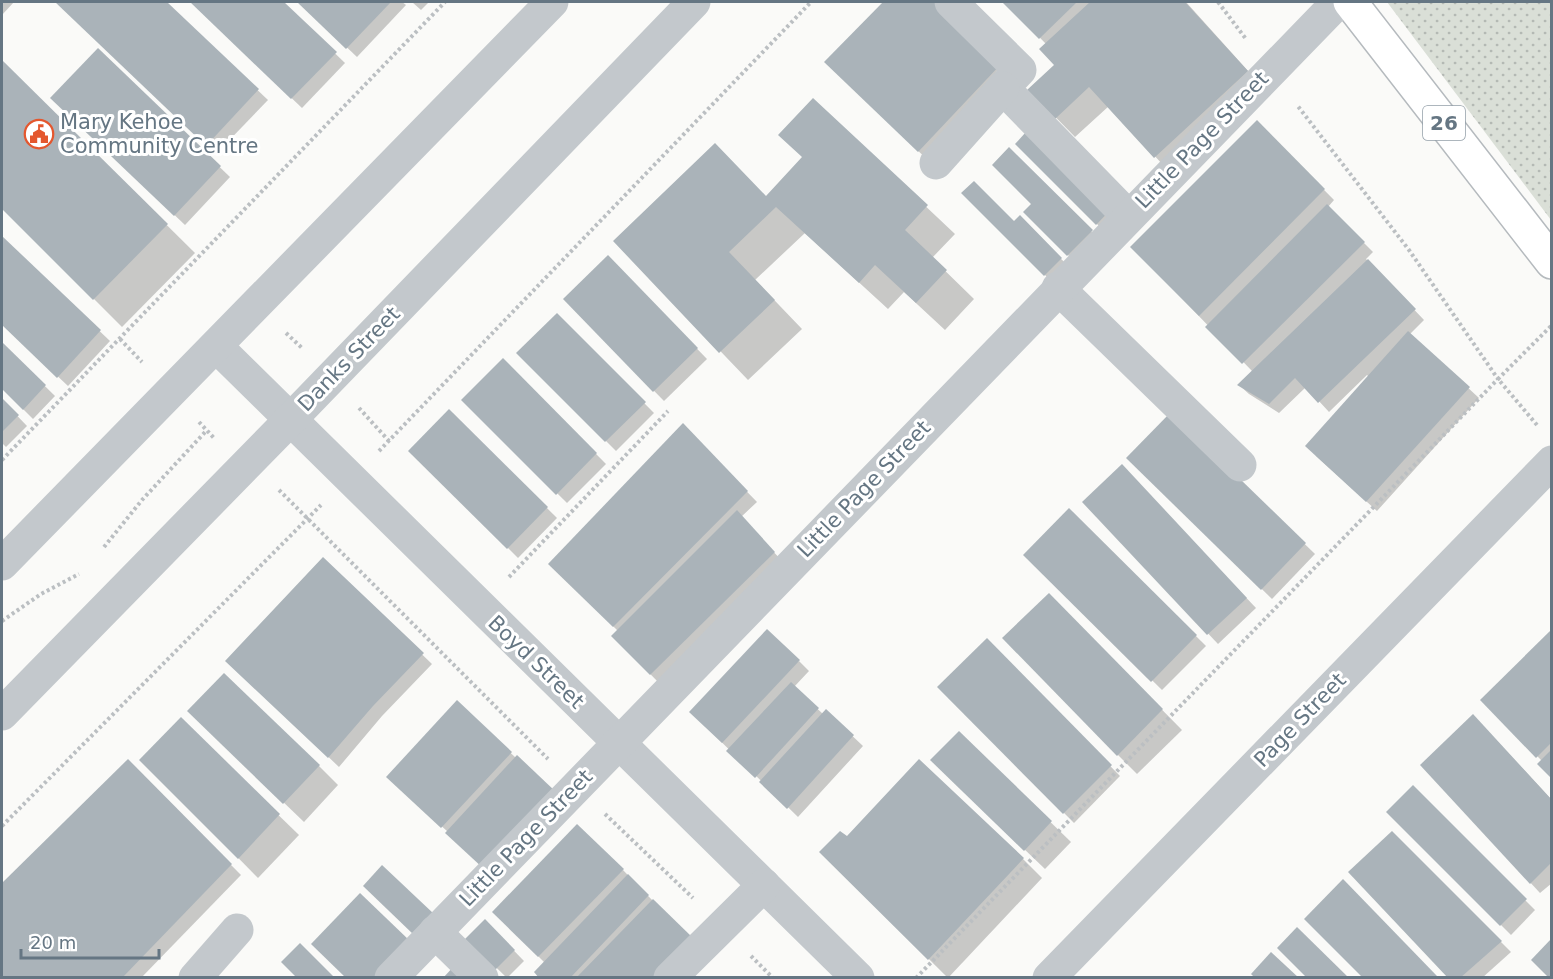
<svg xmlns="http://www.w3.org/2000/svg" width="1553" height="979" viewBox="0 0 1553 979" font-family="'DejaVu Sans',sans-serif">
  <defs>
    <pattern id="grass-dots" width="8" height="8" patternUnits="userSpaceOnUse" patternTransform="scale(1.5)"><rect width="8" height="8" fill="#dadfd7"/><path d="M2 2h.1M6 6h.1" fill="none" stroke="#b4b9b4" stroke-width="1.8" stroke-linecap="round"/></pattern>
  </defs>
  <rect width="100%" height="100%" fill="#fafaf8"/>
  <!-- grass -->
  <polygon fill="url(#grass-dots)" points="1387,2 1551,2 1551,220"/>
  <!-- shadow -->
  <g fill="#0003">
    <polygon points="2,2 14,2 2,15"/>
    <polygon points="56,2 165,2 268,100 216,154"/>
    <polygon points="191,2 282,2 345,63 302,108"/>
    <polygon points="299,2 402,2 406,5 357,57"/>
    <polygon points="412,2 429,2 421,10"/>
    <polygon points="885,2 934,2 1001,64 938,170 826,62"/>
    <polygon points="1005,2 1186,2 1267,92 1174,177 1109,106 1075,137 1029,90 1056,65 1046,44"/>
    <polygon points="98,50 230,177 185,225 62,108"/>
    <polygon points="2,62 195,253 122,327 2,207"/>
    <polygon points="813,100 955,234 932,258 974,299 945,330 904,292 888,309 805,233 755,280 802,329 748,380 615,241 766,197 803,158"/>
    <polygon points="1257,122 1334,200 1328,207 1373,252 1366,259 1424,320 1410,334 1479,398 1377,511 1316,456 1369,377 1367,375 1329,412 1306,387 1279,413 1249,394 1239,385 1253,372 1132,247"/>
    <polygon points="1017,144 1124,215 1107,234"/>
    <polygon points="1009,149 1101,241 1077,264 1025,212 1033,204"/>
    <polygon points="963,193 1014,223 1020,217 1071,269 1055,285"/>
    <polygon points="2,238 110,341 68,386 2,324"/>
    <polygon points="608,257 707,359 664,401 565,300"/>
    <polygon points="557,315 654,413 616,451 518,353"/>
    <polygon points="2,344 55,396 33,419 2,388"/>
    <polygon points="503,360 606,464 567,503 463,400"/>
    <polygon points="2,400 27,426 6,447 2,443"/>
    <polygon points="449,411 557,518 518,558 410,451"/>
    <polygon points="1171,414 1315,554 1272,599 1128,458"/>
    <polygon points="683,426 757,502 741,517 784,563 660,684 613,636 618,631 550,564"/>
    <polygon points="1131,476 1256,608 1218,644 1084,502"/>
    <polygon points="1069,510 1206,646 1162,690 1025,555"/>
    <polygon points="323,559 432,664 382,716 339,767 237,670"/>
    <polygon points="1049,595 1182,730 1137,774 1118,755"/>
    <polygon points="1552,632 1552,776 1540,764 1542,761 1482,700"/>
    <polygon points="987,640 1120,776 1074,823 939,687"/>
    <polygon points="799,661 809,671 794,687 823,714 826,711 863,746 798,817 701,722"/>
    <polygon points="457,702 516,758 448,832 398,786"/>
    <polygon points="181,720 299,835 258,878 142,760"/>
    <polygon points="1483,726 1552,800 1552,883 1540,893 1422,766"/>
    <polygon points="209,731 319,766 338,785 304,822"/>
    <polygon points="959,733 1071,842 1045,869 952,780"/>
    <polygon points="128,761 241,875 141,978 2,978 2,886"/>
    <polygon points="1413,788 1535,910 1511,935 1388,812"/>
    <polygon points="1392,833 1511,952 1482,978 1450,978"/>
    <polygon points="847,838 1023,859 1042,878 948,978 821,852"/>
    <polygon points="623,870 653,901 674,978 541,978 545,963 494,912"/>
    <polygon points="1343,881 1437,978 1365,978"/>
    <polygon points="485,921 524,961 507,978 467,939"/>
  </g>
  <!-- building -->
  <g fill="#aab3b9">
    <polygon points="55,2 167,2 259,89 206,146"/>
    <polygon points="190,2 284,2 337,52 291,99"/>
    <polygon points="297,2 391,2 346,49"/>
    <polygon points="883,2 937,2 1002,63 918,152 824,62"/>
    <polygon points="1002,2 1077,2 1039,39"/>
    <polygon points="1090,2 1185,2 1248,71 1154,158 1089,87 1055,119 1027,90 1054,65 1039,49"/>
    <polygon points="98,48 221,166 174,216 50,98"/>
    <polygon points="2,60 168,224 93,300 2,209"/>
    <polygon points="813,98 928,205 905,230 947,270 916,303 875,265 859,283 776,207 729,252 775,300 719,353 613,241 715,143 766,196 802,157 778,135"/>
    <polygon points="1257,120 1325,189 1199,316 1130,247"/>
    <polygon points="1026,132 1116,204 1096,225 1015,144"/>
    <polygon points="1009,147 1093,230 1067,256 1023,212 1031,204 992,165"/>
    <polygon points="974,181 1014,221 1020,215 1062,258 1044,276 961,193"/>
    <polygon points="1327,204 1365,242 1242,364 1205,327"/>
    <polygon points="2,236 101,330 57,378 2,325"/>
    <polygon points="608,255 698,348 653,392 563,299"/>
    <polygon points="1368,259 1416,309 1318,403 1295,378 1269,404 1237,385"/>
    <polygon points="557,313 646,402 605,442 516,353"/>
    <polygon points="1408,331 1470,387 1366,502 1305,446"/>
    <polygon points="2,342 46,385 23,410 2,389"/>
    <polygon points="503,358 597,453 556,495 461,400"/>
    <polygon points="2,398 19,415 2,432"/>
    <polygon points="449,409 548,507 507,549 408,451"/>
    <polygon points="1171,412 1306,543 1261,590 1126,458"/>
    <polygon points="683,423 748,491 613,627 548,564"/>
    <polygon points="1122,464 1247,598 1207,635 1082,502"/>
    <polygon points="1069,508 1197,635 1151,682 1023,555"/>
    <polygon points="737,510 775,552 650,675 611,636"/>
    <polygon points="323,557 424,653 373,706 328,758 225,661"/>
    <polygon points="1049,593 1163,709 1117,756 1002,638"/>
    <polygon points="767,629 800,660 722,743 689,712"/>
    <polygon points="1551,630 1551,743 1536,758 1480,700"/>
    <polygon points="987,638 1112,765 1063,814 937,687"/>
    <polygon points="224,673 320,765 283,804 187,711"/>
    <polygon points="791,682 819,708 755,778 726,751"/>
    <polygon points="457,700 512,752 441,828 386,777"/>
    <polygon points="826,709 854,735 787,809 759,782"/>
    <polygon points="1473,714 1551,799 1551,863 1530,884 1420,765"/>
    <polygon points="181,717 280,814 238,859 139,760"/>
    <polygon points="959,731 1052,821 1024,851 930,760"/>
    <polygon points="1551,750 1551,778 1537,764"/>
    <polygon points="517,755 556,792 484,869 445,833"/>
    <polygon points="128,759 232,864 122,978 2,978 2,883"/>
    <polygon points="919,759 1024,858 928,960 819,852 840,831 847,836"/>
    <polygon points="1413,785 1527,899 1500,926 1386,812"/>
    <polygon points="577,824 624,869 538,957 492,912"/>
    <polygon points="1392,831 1502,941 1460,978 1448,978 1348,872"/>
    <polygon points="382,865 434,914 414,935 363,886"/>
    <polygon points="628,874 649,895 570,978 539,978 534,972"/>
    <polygon points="1343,879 1437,976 1363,978 1304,919"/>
    <polygon points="360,893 410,941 375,978 346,978 311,944"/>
    <polygon points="653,899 693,938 655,978 576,978"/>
    <polygon points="485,919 515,950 495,970 465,939"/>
    <polygon points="1297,927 1349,978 1307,978 1277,948"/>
    <polygon points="1551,939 1551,978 1549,978 1531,960"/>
    <polygon points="300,943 335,978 297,978 281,962"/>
    <polygon points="1271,952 1299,978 1255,978 1251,974"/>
    <polygon points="455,965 467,978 443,978"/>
  </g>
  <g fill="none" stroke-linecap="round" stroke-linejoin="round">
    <!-- major casing -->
    <g stroke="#b5babe" stroke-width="36">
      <polyline id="major" points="1350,2 1552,262"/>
    </g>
    <!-- path -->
    <g stroke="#bbbfc2" stroke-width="4" stroke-dasharray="3 3" stroke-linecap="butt">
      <polyline points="1218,2 1246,39"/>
      <polyline points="286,333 302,348"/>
      <polyline points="120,339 142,362"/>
      <polyline points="359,408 389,441"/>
      <polyline points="199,422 214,438"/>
      <polyline points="1537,425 1498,379 1552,325"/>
      <polyline points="379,451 811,2"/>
      <polyline points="2,460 445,2"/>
      <polyline points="279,490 548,759"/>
      <polyline points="104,547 142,500 207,430"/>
      <polyline points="509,577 668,411"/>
      <polyline points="2,621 41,594 79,574"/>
      <polyline points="605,814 693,898"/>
      <polyline points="2,826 321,505"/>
      <polyline points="751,956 773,978"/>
      <polyline points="916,978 1498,379 1409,250 1297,105"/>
    </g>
    <!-- minor -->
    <g stroke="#c3c8cc" stroke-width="33">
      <polyline points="951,2 1020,70 1003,88 1128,216"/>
      <polyline points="936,163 1003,88"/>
      <polyline points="1058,288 1240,465"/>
      <polyline points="216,346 858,978"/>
      <polyline points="2,564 552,2"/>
      <polyline points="2,714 291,419 694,2"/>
      <polyline points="435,932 482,978"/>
      <polyline points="195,978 237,930"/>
      <polyline points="391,978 1338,2"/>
      <polyline points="670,978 764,885"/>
      <polyline points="1049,978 1552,462"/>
    </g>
    <!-- major -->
    <use href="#major" stroke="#fff" stroke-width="33"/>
  </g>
  <!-- icons -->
  <defs>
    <g id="civic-ring" transform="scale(1.5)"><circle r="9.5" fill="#fff" stroke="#e4572e" stroke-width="1.5"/><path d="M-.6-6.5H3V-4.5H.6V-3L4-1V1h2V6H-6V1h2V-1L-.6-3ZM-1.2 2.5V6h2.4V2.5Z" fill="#e4572e"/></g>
  </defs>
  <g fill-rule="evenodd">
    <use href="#civic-ring" x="39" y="134"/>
  </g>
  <g text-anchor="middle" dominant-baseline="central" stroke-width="6" stroke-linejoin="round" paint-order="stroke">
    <!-- shield labels -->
    <rect fill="#fff" stroke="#939fa8" stroke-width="1.5" x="1423" y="106" width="42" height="34" rx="4.5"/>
    <g font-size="20" font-weight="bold" fill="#657683">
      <text x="1444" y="123">26</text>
    </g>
    <!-- poi labels -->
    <g font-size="21" fill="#657683" stroke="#fff" text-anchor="start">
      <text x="60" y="122">Mary Kehoe<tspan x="60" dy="24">Community Centre</tspan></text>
    </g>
    <!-- street labels -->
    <g font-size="21" fill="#657683" stroke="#fff">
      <text transform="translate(1202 140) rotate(-46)">Little Page Street</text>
      <text transform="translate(349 359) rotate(-46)">Danks Street</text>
      <text transform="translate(864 489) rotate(-46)">Little Page Street</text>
      <text transform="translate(536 662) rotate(44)">Boyd Street</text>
      <text transform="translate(1300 720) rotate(-46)">Page Street</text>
      <text transform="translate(526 838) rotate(-46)">Little Page Street</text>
    </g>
  </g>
  <!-- border -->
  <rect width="1553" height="979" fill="none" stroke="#657683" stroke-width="6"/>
  <!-- scale -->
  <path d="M21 949v9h138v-9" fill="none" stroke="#657683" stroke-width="3"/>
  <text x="30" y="949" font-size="18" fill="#657683" stroke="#ffffff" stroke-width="4.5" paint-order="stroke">20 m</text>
</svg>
